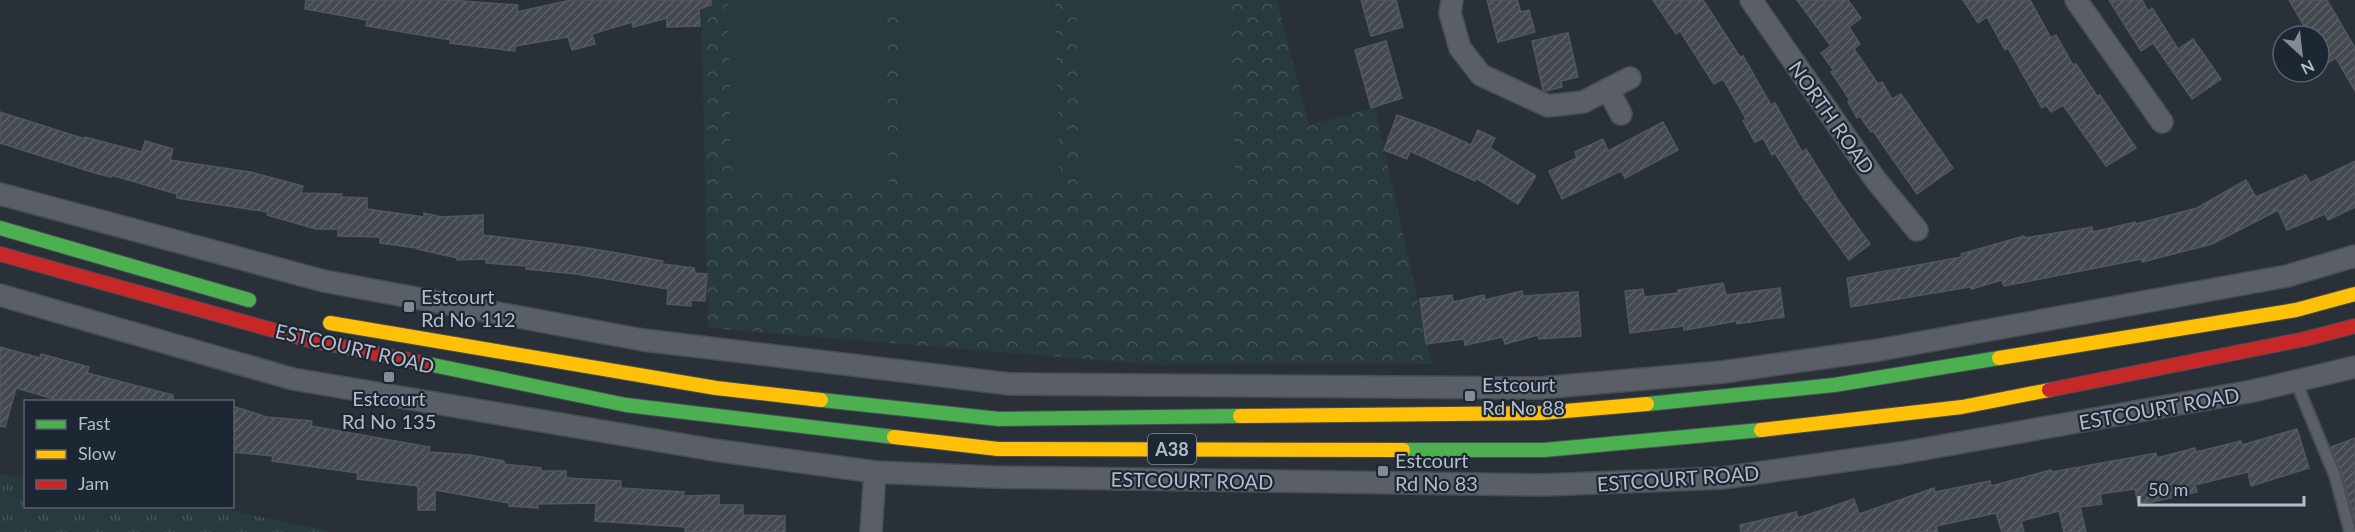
<svg xmlns="http://www.w3.org/2000/svg" width="2355" height="532" viewBox="0 0 2355 532" font-family="Lato,sans-serif">
  <defs>
    <pattern id="grass-tufts" width="24" height="20" patternUnits="userSpaceOnUse" patternTransform="scale(1.5)"><rect width="24" height="20" fill="#273a3e"/><path d="M3 7l-1-3M5 7V3M7 7l1-3M15 17l-1-3M17 17v-4M19 17l1-3" fill="none" stroke="#445559"/></pattern>
    <pattern id="forest-crowns" width="20" height="18" patternUnits="userSpaceOnUse" patternTransform="scale(1.5)"><rect width="20" height="18" fill="#273a3e"/><path d="M2 6a3 3 0 1 1 6 0M12 15a3 3 0 1 1 6 0" fill="none" stroke="#445559"/></pattern>
    <pattern id="building-hatch" width="6" height="6" patternUnits="userSpaceOnUse" patternTransform="scale(1.5)"><rect width="6" height="6" fill="#444950"/><path d="M-1 1l2-2M0 6l6-6M5 7l2-2" fill="none" stroke="#5d6168"/></pattern>
  </defs>
  <rect width="100%" height="100%" fill="#2a3038"/>
  <!-- grass -->
  <polygon fill="url(#grass-tufts)" points="0,474 25,478 26,506 214,507 333,532 0,532"/>
  <!-- forest -->
  <polygon fill="url(#forest-crowns)" points="701,0 1277,0 1309,125 1375,108 1432,364 1160,365 708,328"/>
  <!-- garden -->
  <g fill="#273a3e">
    <polygon points="728,0 885,0 889,189 732,193"/>
    <polygon points="898,0 1055,0 1060,185 902,189"/>
    <polygon points="1076,0 1231,0 1235,188 1080,192"/>
  </g>
  <!-- building -->
  <g fill="url(#building-hatch)" stroke="#52575f" stroke-width="1.5">
    <polygon points="306,0 448,0 518,5 517,12 571,0 711,0 711,5 699,9 700,26 667,27 667,18 633,27 632,22 592,34 595,44 572,50 568,37 515,46 515,51 450,43 451,40 366,26 367,20 305,9"/>
    <polygon points="1361,0 1396,0 1403,27 1371,36"/>
    <polygon points="1487,0 1517,0 1521,12 1529,10 1535,32 1498,42"/>
    <polygon points="1653,0 1703,0 1740,57 1743,56 1771,105 1775,103 1802,152 1806,149 1838,200 1870,244 1849,260 1803,197 1775,153 1772,155 1763,138 1755,142 1743,121 1746,119 1723,79 1714,84 1680,31 1676,34"/>
    <polygon points="1797,0 1848,0 1861,18 1849,27 1860,44 1854,49 1878,84 1882,82 1892,99 1901,94 1953,168 1917,194 1873,131 1871,132 1860,116 1857,118 1848,102 1850,100 1831,72 1834,71 1821,53 1831,46"/>
    <polygon points="1963,0 2030,0 2051,38 2056,35 2073,65 2076,64 2097,96 2100,95 2136,148 2106,166 2063,105 2051,112 2046,105 2042,108 2008,48 2005,50 1987,17 1978,23"/>
    <polygon points="2109,0 2142,0 2148,11 2152,8 2178,49 2193,39 2221,79 2192,99 2153,43 2141,51"/>
    <polygon points="2289,0 2327,0 2355,48 2355,91 2336,58 2326,64 2319,52 2319,36 2310,36"/>
    <polygon points="1568,33 1578,77 1561,81 1562,87 1546,91 1543,90 1532,41"/>
    <polygon points="1386,41 1402,98 1371,108 1355,50"/>
    <polygon points="0,112 85,139 85,137 142,152 145,141 173,149 170,160 250,172 303,186 301,193 342,194 341,197 367,198 367,209 424,217 424,213 441,217 483,215 483,235 588,248 663,261 662,264 694,268 695,273 707,274 705,301 691,300 691,306 667,304 668,289 576,274 526,269 526,266 486,263 486,259 457,260 457,258 417,249 417,248 380,243 380,237 338,236 338,229 316,229 267,215 268,212 177,198 177,194 111,175 111,177 95,173 0,143"/>
    <polygon points="1397,115 1436,129 1471,145 1478,130 1495,138 1490,148 1536,176 1518,204 1476,178 1475,181 1410,151 1407,159 1384,150"/>
    <polygon points="1663,122 1678,150 1625,178 1621,171 1562,199 1549,171 1577,158 1575,152 1603,139 1608,151"/>
    <polygon points="2355,161 2355,207 2328,220 2325,214 2287,230 2278,210 2212,244 2142,262 2142,259 2004,286 2002,280 1971,289 1970,287 1851,307 1847,278 1962,257 1961,254 2024,236 2025,238 2092,227 2093,232 2135,222 2136,224 2197,208 2246,180 2256,197 2306,175 2310,183"/>
    <polygon points="1723,283 1726,295 1780,288 1784,317 1737,324 1737,321 1684,330 1684,326 1630,333 1625,291 1643,289 1644,297 1678,293 1678,290"/>
    <polygon points="1522,291 1523,296 1578,292 1581,336 1539,339 1538,335 1505,344 1503,337 1465,345 1464,339 1426,344 1420,299 1452,295 1453,302 1484,295 1485,300"/>
    <polygon points="0,347 40,358 41,354 89,367 87,373 173,395 173,402 64,402 16,388 5,427 0,426"/>
    <polygon points="232,406 267,417 312,421 311,426 430,447 429,452 470,455 504,461 504,464 541,468 541,471 566,471 566,478 621,481 621,488 684,492 683,496 719,495 719,505 743,505 743,515 785,516 785,532 685,532 685,527 595,521 596,503 538,504 538,508 509,506 509,503 435,490 435,510 418,510 418,486 357,479 358,473 272,461 273,456 232,452"/>
    <polygon points="2297,429 2309,468 2251,486 2248,472 2195,485 2197,492 2152,502 2138,503 2135,489 2100,494 2102,504 2080,507 2086,532 2064,532 2059,511 2021,521 2024,532 2002,532 1996,513 1936,526 1938,532 1741,532 1740,525 1796,512 1798,518 1854,499 1859,514 1934,488 1935,492 1990,481 1991,486 2051,470 2052,472 2156,453 2157,458 2195,448 2196,452 2241,441 2242,445"/>
    <polygon points="2355,438 2355,522 2342,474 2331,447"/>
  </g>
  <g fill="none" stroke-linecap="round" stroke-linejoin="round">
    <!-- lane casing -->
    <g stroke="#484c53" stroke-width="14">
      <polyline id="lane" points="2296,382 2335,476 2350,532"/>
    </g>
    <!-- street casing -->
    <g stroke="#484c53" stroke-width="24">
      <g id="street">
        <polyline points="1452,0 1450,13 1460,48 1481,75 1548,106 1583,102 1630,78"/>
        <polyline points="1751,0 1875,179 1917,230"/>
        <polyline points="2076,0 2162,122"/>
        <polyline points="1608,89 1621,114"/>
        <polyline points="0,194 324,281 643,340 1010,384 1540,388 1723,372 1879,350 2287,276 2355,256"/>
        <polyline points="0,295 293,379 714,450 875,472 992,477 1544,485 1722,478 1901,453 2253,391 2355,367"/>
        <polyline points="871,532 875,472"/>
      </g>
    </g>
    <!-- fast casing -->
    <g stroke="#484c55" stroke-width="16">
      <g id="fast">
        <polyline points="0,228 249,300"/>
        <polyline points="428,364 626,405 894,437"/>
        <polyline points="821,400 999,419 1240,416"/>
        <polyline points="1647,404 1834,385 1999,358"/>
        <polyline points="1403,450 1544,450 1761,430"/>
      </g>
    </g>
    <!-- slow casing -->
    <g stroke="#484c55" stroke-width="16">
      <g id="slow">
        <polyline points="330,323 716,388 821,400"/>
        <polyline points="1999,358 2296,310 2355,294"/>
        <polyline points="1240,416 1542,413 1647,404"/>
        <polyline points="1761,430 1962,407 2049,390"/>
        <polyline points="894,437 998,449 1403,450"/>
      </g>
    </g>
    <!-- jam casing -->
    <g stroke="#484c55" stroke-width="16">
      <g id="jam">
        <polyline points="0,254 309,340 428,364"/>
        <polyline points="2049,390 2305,339 2355,326"/>
      </g>
    </g>
    <!-- lane -->
    <use href="#lane" stroke="#5a5e66" stroke-width="10"/>
    <!-- street -->
    <use href="#street" stroke="#5a5e66" stroke-width="21"/>
    <!-- fast -->
    <use href="#fast" stroke="#4caf50" stroke-width="14"/>
    <!-- slow -->
    <use href="#slow" stroke="#ffc107" stroke-width="14"/>
    <!-- jam -->
    <use href="#jam" stroke="#c62828" stroke-width="14"/>
  </g>
  <!-- markers -->
  <g fill="#848b96" stroke="#1d2633" stroke-width="2">
    <rect x="403" y="301" width="12" height="12" rx="3"/>
    <rect x="383" y="371" width="12" height="12" rx="3"/>
    <rect x="1464" y="390" width="12" height="12" rx="3"/>
    <rect x="1377" y="465" width="12" height="12" rx="3"/>
  </g>
  <g text-anchor="middle" dominant-baseline="central" stroke-width="4.5" stroke-linejoin="round" paint-order="stroke">
    <!-- shield labels -->
    <rect fill="#1d2633" stroke="#878f9c" stroke-width="1.5" x="1148" y="434" width="48" height="30" rx="4.5"/>
    <g font-size="18" font-weight="bold" fill="#b4bcc9">
      <text x="1172" y="449">A38</text>
    </g>
    <!-- street labels -->
    <g font-size="20" fill="#b4bcc9" stroke="#1d2633">
      <text transform="translate(1832 117) rotate(55)">NORTH ROAD</text>
      <text transform="translate(355 348) rotate(13)">ESTCOURT ROAD</text>
      <text transform="translate(2159 408) rotate(-10)">ESTCOURT ROAD</text>
      <text transform="translate(1678 478) rotate(-4)">ESTCOURT ROAD</text>
      <text transform="translate(1192 480) rotate(1)">ESTCOURT ROAD</text>
    </g>
    <!-- poi labels -->
    <g font-size="20" fill="#b4bcc9" stroke="#1d2633" text-anchor="start">
      <text x="421" y="296">Estcourt<tspan x="421" dy="23">Rd No 112</tspan></text>
      <text x="1482" y="384">Estcourt<tspan x="1482" dy="23">Rd No 88</tspan></text>
      <text x="389" y="398" text-anchor="middle">Estcourt<tspan x="389" dy="23">Rd No 135</tspan></text>
      <text x="1395" y="460">Estcourt<tspan x="1395" dy="23">Rd No 83</tspan></text>
    </g>
  </g>
  <!-- legend -->
  <rect x="24" y="400" width="210" height="108" fill="#1d2633" stroke="#59626f" stroke-width="1.5"/>
  <rect x="36" y="420" width="30" height="9" fill="#4caf50" stroke="#59626f" stroke-width="1.5"/>
  <text x="78" y="430" font-size="18" fill="#b4bcc9">Fast</text>
  <rect x="36" y="450" width="30" height="9" fill="#ffc107" stroke="#59626f" stroke-width="1.5"/>
  <text x="78" y="460" font-size="18" fill="#b4bcc9">Slow</text>
  <rect x="36" y="480" width="30" height="9" fill="#c62828" stroke="#59626f" stroke-width="1.5"/>
  <text x="78" y="490" font-size="18" fill="#b4bcc9">Jam</text>
  <!-- north arrow -->
  <g transform="translate(2301 54) rotate(153)"><circle r="28" fill="#1d2633" stroke="#59626f" stroke-width="1.5"/>
  <path d="M0-4.5L10 22L0 15L-10 22Z" fill="#848b96"/>
  <text y="-9" font-size="16" font-weight="bold" text-anchor="middle" fill="#b4bcc9">N</text>
  </g>
  <!-- scale -->
  <path d="M2139 496v9h165v-9" fill="none" stroke="#b4bcc9" stroke-width="3"/>
  <text x="2148" y="496" font-size="18" fill="#b4bcc9" stroke="#1d2633" stroke-width="4.5" paint-order="stroke">50 m</text>
</svg>
